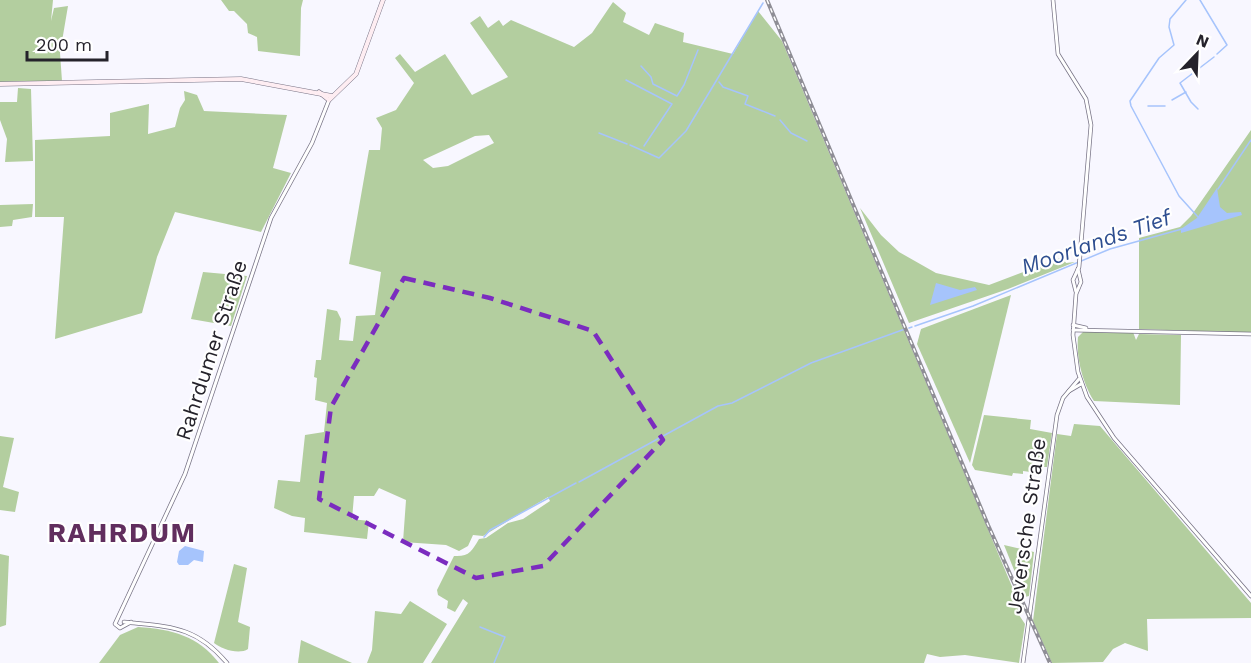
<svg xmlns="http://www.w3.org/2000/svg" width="1251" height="663" viewBox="0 0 1251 663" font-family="'Work Sans',sans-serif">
  <rect width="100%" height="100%" fill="#f8f7ff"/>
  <!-- green -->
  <g fill="#b3ce9f" fill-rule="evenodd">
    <polygon points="0,0 53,0 51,21 54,8 68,6 60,53 62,81 0,82"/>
    <polygon points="221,0 303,0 301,8 300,56 258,51 257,37 248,33 247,24 234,11 229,11"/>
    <path d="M613,2L626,13L623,22L649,35L655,23L684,33L683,42L733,54L758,11L782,41L1019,603V615L1025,624L1019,663L965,655L940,657L927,654L924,663H431L468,603L463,599L455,612L447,608L448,601L438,595L437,590L454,556C469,557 472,551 479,539L486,538L508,523L523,519L550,501L548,497L483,536L473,535L468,546L459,551L446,545L403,542L406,500L379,488L374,496H354L352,519L369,521L367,539L304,532L305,518L292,516L274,508L278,480L300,482L305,435L324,432L327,403L315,400L317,378L314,377L316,360H321L327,309L337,311L341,319L339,340L353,341L356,316L375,315L381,272L349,264L369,150H380L382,128L376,118L396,110L414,83L395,58L400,54L415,72L445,54L472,95L508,77L470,23L480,16L488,28L499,20L503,26L511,20L574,47L592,33ZM489,135L494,143L448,166L433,168L423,160L475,136Z"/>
    <polygon points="18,88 31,89 33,161 5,162 7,139 0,120 0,102 17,102"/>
    <polygon points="184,91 197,95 204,111 287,115 273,168 291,173 261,232 175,212 157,257 142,313 55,339 64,217 35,217 35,140 110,136 110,113 149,104 148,134 175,127 180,108 185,100"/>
    <polygon points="1251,130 1251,333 1139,329 1139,238 1180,227 1191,216"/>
    <polygon points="33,204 32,217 13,220 12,226 0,227 0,205"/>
    <polygon points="860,208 881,235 899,252 936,273 989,285 1063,257 1066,263 1075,262 1008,289 909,323"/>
    <polygon points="203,272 247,276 231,326 191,319"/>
    <polygon points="1011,295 970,463 917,344 921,329"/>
    <path d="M1084,331L1133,332L1136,340L1139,334L1181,335L1180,405L1094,401C1083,384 1076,358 1078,337Z"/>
    <polygon points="984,415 1031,420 1030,429 1052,433 1047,467 1039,467 1038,473 1023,471 1023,474 1013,473 1012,476 975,470 972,465"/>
    <polygon points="1074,424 1100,426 1251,603 1251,618 1147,619 1148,651 1125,643 1113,649 1103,662 1052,663 1033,621 1057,434 1071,436"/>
    <polygon points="0,436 14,438 3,487 19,492 15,512 0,510"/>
    <polygon points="1004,545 1034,552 1029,596 1025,597"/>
    <polygon points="0,554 9,556 6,625 0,627"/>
    <path d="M234,564L247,568L238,622L250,627L248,649C239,655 221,649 214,643Z"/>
    <polygon points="410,601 447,624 423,663 367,663 372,650 375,611 401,614"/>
    <path d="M138,627C172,629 198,636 219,663H99L120,635Z"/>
    <polygon points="301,640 352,663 298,663"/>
  </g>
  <!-- water -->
  <g fill="#a6c4fc">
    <polygon points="1217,188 1220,207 1227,213 1241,212 1242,215 1181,233 1181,229 1197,218"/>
    <polygon points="936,283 960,290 975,287 977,290 930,305"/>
    <polygon points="185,546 204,551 203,562 194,560 188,565 179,565 177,562 179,551"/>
  </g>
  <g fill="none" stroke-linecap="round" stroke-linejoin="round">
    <!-- stream -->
    <g stroke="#a6c4fc" stroke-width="1.5">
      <polyline points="1186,0 1170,19 1169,27 1174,45 1159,58 1130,101 1131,106 1179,196 1198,217"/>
      <polyline points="1200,0 1227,45 1217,54"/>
      <polyline points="641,66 651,77 653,84 677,96 684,85 698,50"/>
      <polyline points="626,80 672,104 644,146"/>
      <polyline points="719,82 723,87 748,96 745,104 775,116"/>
      <polyline points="1172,100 1186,92"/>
      <polyline points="1148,106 1165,106"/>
      <polyline points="1198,109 1191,102 1180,83 1214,57"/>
      <polyline points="780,120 791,133 807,141"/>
      <polyline points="599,133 627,144"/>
      <polyline points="630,145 659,158 686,131 763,3"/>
      <polyline points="1218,189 1251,140"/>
      <polyline points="915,326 973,306 1110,249 1182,229"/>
      <polyline points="909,328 912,327"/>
      <polyline points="579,482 718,406 732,403 811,363 905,329"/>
      <polyline points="484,537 490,530 576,483"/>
      <polyline points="480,627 505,637 494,663"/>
    </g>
    <!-- tertiary casing -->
    <g stroke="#787486" stroke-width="4.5">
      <g id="tertiary">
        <polyline points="1053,0 1058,54 1086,99 1091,125 1079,267 1073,280 1076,292"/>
        <polyline points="1078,269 1081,282 1076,294 1073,335 1078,372 1087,397 1114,438 1251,596"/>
        <polyline points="1073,325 1086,328"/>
        <polyline points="1073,330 1251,334"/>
        <polyline points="1069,391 1081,384"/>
        <path d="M124,622C169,627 195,625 227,663"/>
        <polyline points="131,622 120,628 115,624 185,474 271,218 312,143 329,100"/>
        <polyline points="1023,663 1057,415 1063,398 1079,379"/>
      </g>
    </g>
    <!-- secondary casing -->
    <g stroke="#787486" stroke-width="5">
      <g id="secondary">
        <polyline points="0,84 241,79 332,96"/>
        <polyline points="319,92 329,100 356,74 383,0"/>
      </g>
    </g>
    <!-- tertiary -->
    <use href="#tertiary" stroke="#fff" stroke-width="3"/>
    <!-- secondary -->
    <use href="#secondary" stroke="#feedf2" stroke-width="4"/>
    <!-- rail casing -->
    <g stroke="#8f8e96" stroke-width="4">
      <polyline id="rail" points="767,0 988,525 1050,663"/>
    </g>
    <!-- rail -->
    <use href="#rail" stroke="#fff" stroke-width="1.5" stroke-dasharray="4.5" stroke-linecap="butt"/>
  </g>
  <!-- marked area -->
  <path fill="none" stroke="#7b2cbf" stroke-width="4.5" stroke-dasharray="12 8" stroke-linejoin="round" d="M404,278L490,298L593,331L663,440L543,566L476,578L319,499L331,407Z"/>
  <g text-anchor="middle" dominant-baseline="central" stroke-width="4.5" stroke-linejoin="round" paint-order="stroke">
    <!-- street labels -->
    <g font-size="21" fill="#25232b" stroke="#fff">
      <text transform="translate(211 350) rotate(-72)">Rahrdumer Straße</text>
      <text transform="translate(1026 526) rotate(-82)">Jeversche Straße</text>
    </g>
    <!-- water labels -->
    <g font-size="22" font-style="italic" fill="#2e4e90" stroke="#fff">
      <text transform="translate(1096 242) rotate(-19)">Moorlands Tief</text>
    </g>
    <!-- district labels -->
    <g font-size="27" font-weight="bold" letter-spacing="1.5" fill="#612e5e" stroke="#fff">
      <text x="122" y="533">RAHRDUM</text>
    </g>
  </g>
  <!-- north arrow -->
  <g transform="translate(1197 54) rotate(23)" stroke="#ffffff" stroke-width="4.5" paint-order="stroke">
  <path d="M0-4.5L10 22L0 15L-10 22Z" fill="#25232b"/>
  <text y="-9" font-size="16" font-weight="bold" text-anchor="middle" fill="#25232b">N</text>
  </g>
  <!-- scale -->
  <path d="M27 51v9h80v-9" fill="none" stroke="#25232b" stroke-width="3"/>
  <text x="36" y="51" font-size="18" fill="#25232b" stroke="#ffffff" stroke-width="4.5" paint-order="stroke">200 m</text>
</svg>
